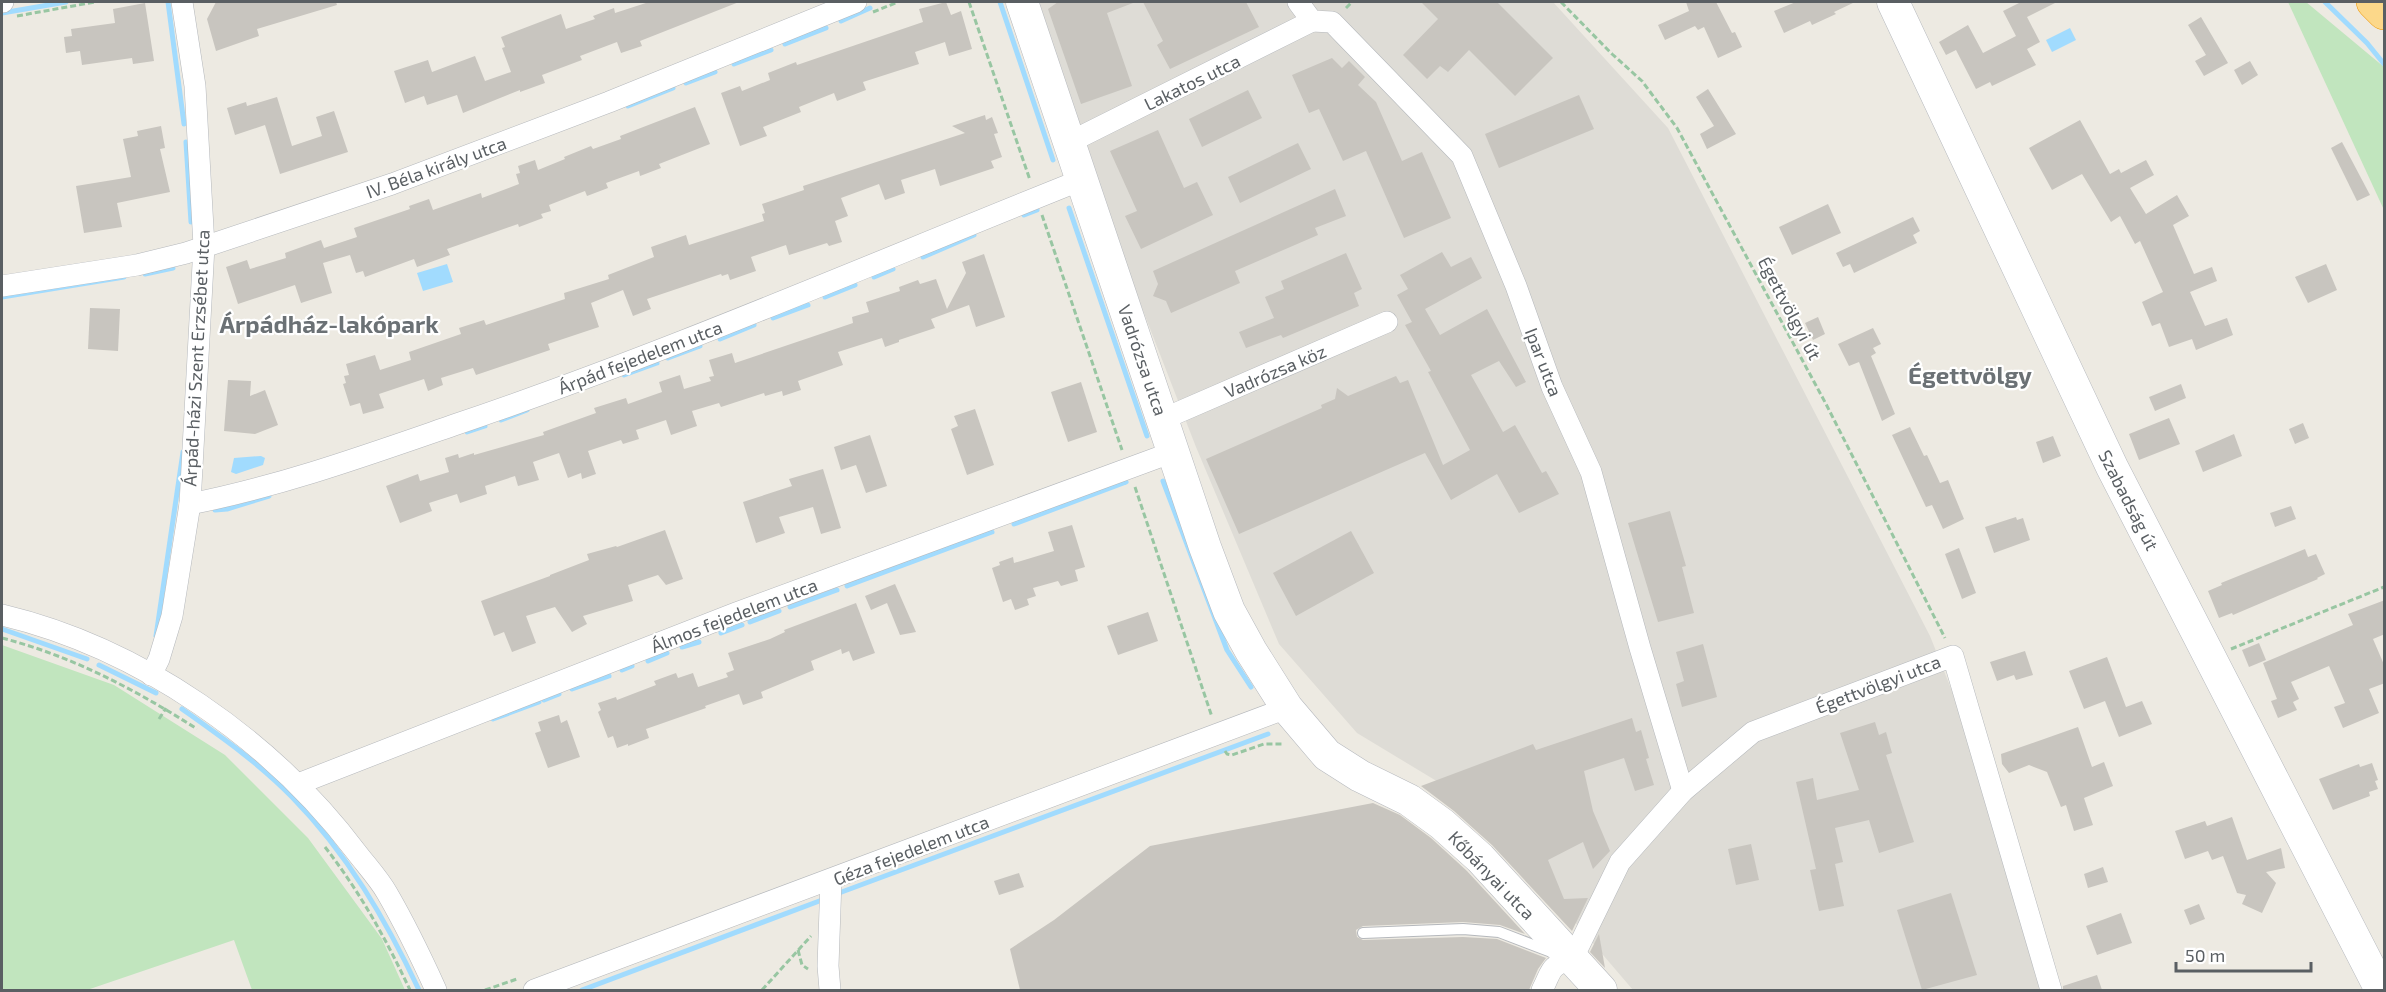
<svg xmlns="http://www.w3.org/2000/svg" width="2386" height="992" viewBox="0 0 2386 992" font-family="'Exo 2',sans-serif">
  <rect width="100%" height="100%" fill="#edeae2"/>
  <!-- industrial -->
  <polygon fill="#dedcd6" points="1034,2 1553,2 1668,128 1930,636 2005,824 2058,990 1633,990 1473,803 1357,733 1279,644 1196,447 1062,102"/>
  <!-- green -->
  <g fill="#c1e5be">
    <polygon points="2288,2 2306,2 2384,67 2384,210"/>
    <polygon points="2,645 114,685 225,755 308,838 382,939 405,990 252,990 234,940 87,990 2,990"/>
  </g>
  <!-- water -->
  <g fill="#a1dbfe">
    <polygon points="2070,28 2076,40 2052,52 2046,40"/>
    <polygon points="447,264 453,282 423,291 417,273"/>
    <polygon points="261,456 265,458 263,465 236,474 231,472 234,458"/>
  </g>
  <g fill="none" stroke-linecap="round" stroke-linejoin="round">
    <!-- stream -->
    <g stroke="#a1dbfe" stroke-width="5">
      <polyline points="168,2 184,124"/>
      <polyline points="1000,2 1053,160"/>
      <polyline points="2325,2 2367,43 2384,64"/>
      <polyline points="2,13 66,2"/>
      <polyline points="841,21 870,8"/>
      <polyline points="785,44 826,28"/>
      <polyline points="734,64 771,50"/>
      <polyline points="686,83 715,72"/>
      <polyline points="628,106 673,88"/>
      <polyline points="186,142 191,222"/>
      <polyline points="1069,208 1147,436"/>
      <polyline points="1024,215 1037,210"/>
      <polyline points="923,257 974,235"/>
      <polyline points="145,274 173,268"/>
      <polyline points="874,277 893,269"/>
      <polyline points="2,297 124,277"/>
      <polyline points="825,297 855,285"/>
      <polyline points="773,318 808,305"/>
      <polyline points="720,339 754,325"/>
      <polyline points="668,358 700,346"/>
      <polyline points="624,375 657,363"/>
      <polyline points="501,420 527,410"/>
      <polyline points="467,432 485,426"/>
      <polyline points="1163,481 1227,650 1251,687"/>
      <polyline points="215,510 227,509 269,496"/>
      <polyline points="1014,524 1126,482"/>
      <polyline points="847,586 992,532"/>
      <polyline points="790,607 837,590"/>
      <polyline points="750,622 779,611"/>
      <polyline points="2,629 87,659"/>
      <polyline points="721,633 742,625"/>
      <polyline points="156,636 183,452"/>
      <polyline points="682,647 699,642"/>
      <polyline points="648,661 667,653"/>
      <polyline points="99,665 156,693"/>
      <polyline points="622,670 632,666"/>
      <polyline points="572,689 609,676"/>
      <polyline points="544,700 559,694"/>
      <path d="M182,709C220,736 259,763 292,797C347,853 386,920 419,990"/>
      <polyline points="493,719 539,702"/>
      <polyline points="839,893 1268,734"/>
      <polyline points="582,990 822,900"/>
    </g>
  </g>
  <!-- building -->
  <g fill="#c8c5bf">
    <polygon points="216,2 336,2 337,5 257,29 259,36 216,51 207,19"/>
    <polygon points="649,2 739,2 640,41 642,46 621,53 617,42 580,56 582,60 542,75 545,83 520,92 520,90 463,113 457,95 427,105 424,96 405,103 394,71 428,60 432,72 475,56 485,81 511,72 502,48 505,47 501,37 561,14 566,29 595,19 593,16 614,8 615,13"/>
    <polygon points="946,2 951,15 961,11 972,49 949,56 945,42 915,52 919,64 863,82 866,90 837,101 834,93 799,107 801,112 763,127 767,136 740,146 721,93 740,86 742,91 770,80 768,73 796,62 797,65 923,22 919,9"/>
    <polygon points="1058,2 1133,2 1133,3 1107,13 1132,86 1081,104 1048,9"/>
    <polygon points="1143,2 1246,2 1259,27 1170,69 1157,45 1163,41"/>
    <polygon points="1421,2 1497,2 1553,58 1515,96 1469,50 1448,72 1440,66 1427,79 1403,55 1438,19"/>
    <polygon points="1686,2 1716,2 1732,33 1735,32 1742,47 1718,58 1704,27 1698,30 1695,26 1665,40 1658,25 1689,11"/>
    <polygon points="1796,2 1855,2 1834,12 1836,14 1812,25 1810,21 1784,33 1774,11"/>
    <polygon points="2021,2 2057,2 2027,17 2040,42 2027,49 2036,65 1992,86 1990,82 1976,89 1956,50 1946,55 1939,42 1968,25 1983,53 2016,36 2003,11"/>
    <polygon points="145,3 154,61 133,64 132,58 82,65 80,51 66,53 64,37 72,36 71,29 115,23 113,9"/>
    <polygon points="2201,17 2228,63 2204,76 2195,61 2206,55 2188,25"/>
    <polygon points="1332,58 1342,68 1349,61 1365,77 1358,85 1376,102 1402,161 1422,152 1451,218 1404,238 1366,151 1343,161 1319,109 1309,113 1292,75"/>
    <polygon points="2250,61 2258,75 2242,85 2234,70"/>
    <polygon points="1708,89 1736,134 1707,149 1700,134 1714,126 1696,97"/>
    <polygon points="1248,90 1262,118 1202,147 1189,119"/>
    <polygon points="1579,95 1594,129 1499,168 1485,134"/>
    <polygon points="277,97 292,146 322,136 316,117 334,111 348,152 280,174 265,125 235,135 227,108 246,102 247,106"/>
    <polygon points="695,107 710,144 659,164 661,168 640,176 639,171 606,183 608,188 587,196 585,191 549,205 551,211 541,214 543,218 519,227 518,224 447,249 450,255 417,267 414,259 365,277 363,271 356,273 350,255 323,263 332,293 301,303 295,285 238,304 226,267 247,260 250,269 286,258 285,253 321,240 324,248 357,237 354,228 410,209 409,206 429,199 433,210 481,193 482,198 519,184 516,174 520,173 518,166 535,160 538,170 565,159 564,157 591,146 593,149 621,139 620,136"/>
    <polygon points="985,115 986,120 992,117 998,133 994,134 1002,157 991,161 994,168 940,186 935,169 901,180 905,193 885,200 879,184 841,198 848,216 835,221 842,242 829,246 827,243 789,255 786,245 751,257 756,271 730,280 728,274 722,276 721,274 647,299 651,309 633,316 623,290 591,303 599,327 548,344 550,350 476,375 473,368 441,378 443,385 428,391 424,379 379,394 384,408 363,414 360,403 350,406 343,384 346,383 344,376 349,375 346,364 375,355 380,370 411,360 409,352 461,334 459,328 484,320 486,325 565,299 564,293 609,279 608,275 654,257 651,247 686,235 689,245 764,221 762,214 765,213 762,204 804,190 803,186 965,133 952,126"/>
    <polygon points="2080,120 2110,174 2119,169 2121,173 2146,160 2154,175 2130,188 2146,214 2177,195 2189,216 2173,225 2194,274 2212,267 2217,281 2190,292 2205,326 2227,318 2233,335 2196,350 2192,339 2169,347 2160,323 2152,326 2142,302 2163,292 2140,241 2135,244 2120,216 2111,222 2082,174 2052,190 2029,148"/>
    <polygon points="161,126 165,148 160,149 170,192 117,203 122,227 84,233 76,186 131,177 123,139 138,136 137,131"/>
    <polygon points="1158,130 1184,188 1197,182 1213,215 1141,249 1125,216 1137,211 1110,151"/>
    <polygon points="2342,142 2370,195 2357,201 2331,148"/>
    <polygon points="1298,143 1311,169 1240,203 1228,177"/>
    <polygon points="1335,189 1346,216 1315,228 1318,235 1235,271 1240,283 1171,313 1166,301 1153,296 1158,284 1153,271"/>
    <polygon points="1828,204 1841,233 1792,255 1779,227"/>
    <polygon points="1913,217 1920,231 1913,235 1917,243 1854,273 1850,264 1843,267 1836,253"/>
    <polygon points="1442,252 1451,267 1471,257 1482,278 1425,309 1440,335 1487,309 1526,382 1516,387 1499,361 1471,375 1503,432 1515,425 1542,473 1546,471 1559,494 1519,513 1497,474 1451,500 1425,453 1239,534 1206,459 1322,408 1321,405 1335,399 1337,388 1348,396 1396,376 1400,383 1408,380 1443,465 1470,450 1428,372 1431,371 1405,325 1412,322 1397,295 1408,289 1400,275"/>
    <polygon points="1346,253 1362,289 1354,293 1359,306 1283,338 1281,335 1246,348 1239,332 1274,318 1265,297 1284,289 1281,281"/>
    <polygon points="984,254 1005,317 976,327 969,305 931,319 935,328 899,340 899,342 885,347 882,338 838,352 843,365 798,381 801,390 783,396 782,391 765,396 764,393 721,407 719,403 692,411 697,426 671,435 666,420 636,430 639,439 623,444 621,440 588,451 596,474 582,479 581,473 568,478 559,453 533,462 539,480 518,486 515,476 485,486 487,494 460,503 457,494 429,503 432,511 400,523 386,486 418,474 420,481 449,472 445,458 458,454 459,458 474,453 474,455 544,435 543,432 596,413 594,408 626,398 628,404 662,392 659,382 680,375 684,389 711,381 709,377 714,376 709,360 732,353 735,363 853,323 852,317 869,312 866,302 900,291 899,287 918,280 920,284 936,279 947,309 966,273 962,262"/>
    <polygon points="2326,264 2337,290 2308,303 2295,277"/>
    <polygon points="90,308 120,309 118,351 88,349"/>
    <polygon points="1818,317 1825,334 1813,340 1805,323"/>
    <polygon points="1873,328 1881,344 1873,348 1876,353 1871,356 1895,414 1882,421 1859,362 1849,366 1838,344"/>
    <polygon points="228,380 251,381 250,396 265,390 278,425 255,434 224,431"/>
    <polygon points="1081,382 1097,432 1068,442 1051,392"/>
    <polygon points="2181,384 2186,398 2155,411 2149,397"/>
    <polygon points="975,409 994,465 967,475 951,429 958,426 954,416"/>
    <polygon points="2169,418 2180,444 2139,460 2129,434"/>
    <polygon points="2303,423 2309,438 2295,444 2289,429"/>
    <polygon points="1910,427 1924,456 1927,455 1940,483 1948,480 1964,519 1943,529 1932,505 1926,507 1892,435"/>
    <polygon points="2234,434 2242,456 2203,472 2195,451"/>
    <polygon points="870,435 887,486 866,493 856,465 841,470 834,447"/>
    <polygon points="2053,436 2061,456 2043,463 2036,442"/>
    <polygon points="823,469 841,528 821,534 813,507 779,517 785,533 756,543 743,502 792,486 789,479"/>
    <polygon points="2291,506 2296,519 2275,527 2270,513"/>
    <polygon points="1670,511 1686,566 1682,567 1694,613 1658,622 1628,523"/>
    <polygon points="2016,517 2017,520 2023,518 2030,540 1994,553 1985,527"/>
    <polygon points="1072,525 1085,567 1075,570 1078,581 1061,586 1058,581 1033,588 1036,596 1027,599 1029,605 1015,610 1011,599 1003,602 992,568 1000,565 999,562 1013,557 1014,563 1054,551 1048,532"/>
    <polygon points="665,530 683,579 666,585 658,575 628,585 633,601 583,616 587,624 572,632 555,607 526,616 536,643 512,652 504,632 494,636 481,601 550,576 550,575 589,560 587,554 616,546 617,547"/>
    <polygon points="1351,531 1374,573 1296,616 1273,573"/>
    <polygon points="1959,548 1976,593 1962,599 1945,554"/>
    <polygon points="2305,549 2308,557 2316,554 2325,574 2317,578 2318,579 2280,595 2233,615 2232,613 2219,618 2208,591 2222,585 2221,583"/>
    <polygon points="895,584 916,632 900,635 887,603 871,610 865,596"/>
    <polygon points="2385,600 2385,634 2373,639 2385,667 2385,683 2369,689 2379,713 2343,728 2334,707 2345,703 2329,666 2291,682 2299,699 2293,702 2297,710 2278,718 2271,701 2277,699 2263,663 2353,625 2348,614"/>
    <polygon points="856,603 875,653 853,661 849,651 842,654 841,649 811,661 814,670 761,692 763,698 743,705 739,694 705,706 706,708 646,729 649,738 628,746 628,744 617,748 613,736 608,738 598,712 601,710 598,703 616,697 617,700 656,685 654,681 676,673 678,678 693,673 698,687 728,677 726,673 734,670 728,653 770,639 785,632 784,630"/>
    <polygon points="1148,612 1158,641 1118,655 1107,626"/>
    <polygon points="2259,643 2266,660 2249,667 2242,650"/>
    <polygon points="1703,644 1717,697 1682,707 1676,684 1684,681 1676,652"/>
    <polygon points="2025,651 2033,675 2016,680 2014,675 1997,681 1990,662"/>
    <polygon points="2107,657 2126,707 2142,701 2152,724 2119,737 2105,701 2084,709 2069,671"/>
    <polygon points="559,715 561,723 567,720 580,757 548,768 535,733 541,731 538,722"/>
    <polygon points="1632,718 1636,732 1641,730 1649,758 1646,759 1654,785 1635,791 1624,758 1584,771 1593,811 1610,851 1593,869 1583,842 1548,860 1564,899 1588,898 1572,931 1492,845 1454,811 1421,786 1533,744 1536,750"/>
    <polygon points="1875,722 1879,735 1886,732 1892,753 1886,755 1914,842 1879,853 1869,820 1835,828 1843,862 1835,864 1844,906 1819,911 1810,870 1816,869 1796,782 1813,778 1817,800 1859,790 1840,733"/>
    <polygon points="2078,727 2092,767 2104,762 2113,786 2084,798 2093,825 2074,831 2066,805 2061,807 2047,772 2029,765 2009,773 2002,764 2001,754"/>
    <polygon points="2372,763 2378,780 2375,781 2378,789 2369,792 2370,796 2333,810 2319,779 2359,764 2360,767"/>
    <polygon points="1373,803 1400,815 1431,838 1467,871 1525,934 1500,925 1463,922 1363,926 1356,930 1357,937 1363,940 1463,937 1497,939 1546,958 1538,969 1529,990 1020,990 1010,949 1054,920 1150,846"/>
    <polygon points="2232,817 2247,860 2281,848 2285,868 2266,872 2276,883 2262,913 2242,904 2246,895 2237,893 2223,856 2212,860 2208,851 2185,859 2175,831 2205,821 2207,826"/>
    <polygon points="1751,844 1759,880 1736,885 1728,849"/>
    <polygon points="2103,867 2108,882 2088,888 2084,874"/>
    <polygon points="1019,873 1024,887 999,895 994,881"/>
    <polygon points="1951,893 1977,975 1922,990 1897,910"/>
    <polygon points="2199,904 2205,919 2190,925 2184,910"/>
    <polygon points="2121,913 2132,943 2097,955 2086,926"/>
    <polygon points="1599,934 1605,968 1590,952"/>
    <polygon points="2097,975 2102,990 2063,990 2063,986"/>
  </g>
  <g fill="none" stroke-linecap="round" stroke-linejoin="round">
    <!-- lane casing -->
    <g stroke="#b5b8bc" stroke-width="12">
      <polyline id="lane" points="1363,933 1463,929 1499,932 1554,953"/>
    </g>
    <!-- street casing -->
    <g stroke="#b5b8bc" stroke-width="22">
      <g id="street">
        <polyline points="2,2 3,2"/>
        <polyline points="1298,2 1312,21 1332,22 1462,156 1516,286 1552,387 1591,472 1640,648 1683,791"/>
        <polyline points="1070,142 1312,21"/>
        <polyline points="2,286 137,265 186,253 392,184 609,102 856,2"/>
        <polyline points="1163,419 1387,322"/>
        <path d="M190,504C281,486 367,455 454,425C667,353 873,263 1081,180"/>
        <path d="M2,615C140,648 272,740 357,853C367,866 379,879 387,893C405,924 421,957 436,990"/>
        <polyline points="151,675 159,659 172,616 190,504 204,246 195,86 182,2"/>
        <polyline points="298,784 736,613 1173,452"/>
        <polyline points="534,990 1287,708"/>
        <polyline points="830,990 828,966 831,880"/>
        <path d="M1542,990C1552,972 1548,965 1572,960L1620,862L1683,791L1753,732L1953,656L2051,990"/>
      </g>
    </g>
    <!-- secondary casing -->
    <g stroke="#b6b9be" stroke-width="33">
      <g id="secondary">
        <polyline points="1022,2 1205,547 1229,611 1251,651 1287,708 1327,755 1360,776 1409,800 1442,824 1480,858 1601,990"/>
        <polyline points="1893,2 2112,467 2381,990"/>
      </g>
    </g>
    <!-- highway casing -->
    <g stroke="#ed9502" stroke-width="34">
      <polyline id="highway" points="2373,2 2384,13"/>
    </g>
    <!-- path -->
    <g stroke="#98c6a2" stroke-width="3" stroke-dasharray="6 3" stroke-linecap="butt">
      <polyline points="969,2 1030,180"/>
      <polyline points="1561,2 1612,54 1642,81 1677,128 1826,404 1945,638"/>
      <polyline points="1346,8 1352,2"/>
      <polyline points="873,12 898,2"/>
      <polyline points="17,16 95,2"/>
      <polyline points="1042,215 1122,450"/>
      <polyline points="1135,487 1212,717"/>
      <path d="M2,638C72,656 136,690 197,729"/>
      <polyline points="2231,649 2384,587"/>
      <polyline points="159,719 166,708"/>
      <polyline points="1225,751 1227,754 1232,755 1264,744 1284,744"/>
      <path d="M325,847C360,892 386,939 410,990"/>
      <polyline points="798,950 802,965 808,969"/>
      <polyline points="485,990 517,979"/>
      <polyline points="762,990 811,936"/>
    </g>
    <!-- lane -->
    <use href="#lane" stroke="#fff" stroke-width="10"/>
    <!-- street -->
    <use href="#street" stroke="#fff" stroke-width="21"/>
    <!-- secondary -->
    <use href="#secondary" stroke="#fff" stroke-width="32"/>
    <!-- highway -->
    <use href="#highway" stroke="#fcd88a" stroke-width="33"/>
  </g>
  <g text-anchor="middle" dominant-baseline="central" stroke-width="4.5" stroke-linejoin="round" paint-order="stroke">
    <!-- street labels -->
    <g font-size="18" fill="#5a5f63" stroke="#fff">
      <text transform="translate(1192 82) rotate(-26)">Lakatos utca</text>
      <text transform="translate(436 167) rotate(-20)">IV. Béla király utca</text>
      <text transform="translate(1790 308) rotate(62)">Égettvölgyi út</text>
      <text transform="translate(640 357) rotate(-21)">Árpád fejedelem utca</text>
      <text transform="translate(196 358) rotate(-87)">Árpád-házi Szent Erzsébet utca</text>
      <text transform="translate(1143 360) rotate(71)">Vadrózsa utca</text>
      <text transform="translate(1544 362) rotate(69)">Ipar utca</text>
      <text transform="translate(1275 371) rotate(-23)">Vadrózsa köz</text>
      <text transform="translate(2129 500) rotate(63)">Szabadság út</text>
      <text transform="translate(734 615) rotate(-21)">Álmos fejedelem utca</text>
      <text transform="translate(1878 684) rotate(-21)">Égettvölgyi utca</text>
      <text transform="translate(911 850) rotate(-21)">Géza fejedelem utca</text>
      <text transform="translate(1492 875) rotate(46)">Kőbányai utca</text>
    </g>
    <!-- district labels -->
    <g font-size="24" font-weight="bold" fill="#6b7175" stroke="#fff">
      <text x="329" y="323">Árpádház-lakópark</text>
      <text x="1970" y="374">Égettvölgy</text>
    </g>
  </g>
  <!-- border -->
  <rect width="2386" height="992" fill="none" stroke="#5a5f63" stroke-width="6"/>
  <!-- scale -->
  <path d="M2176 962v9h135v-9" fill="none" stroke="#5a5f63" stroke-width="3"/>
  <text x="2185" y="962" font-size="18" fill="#5a5f63" stroke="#ffffff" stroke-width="4.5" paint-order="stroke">50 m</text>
</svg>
